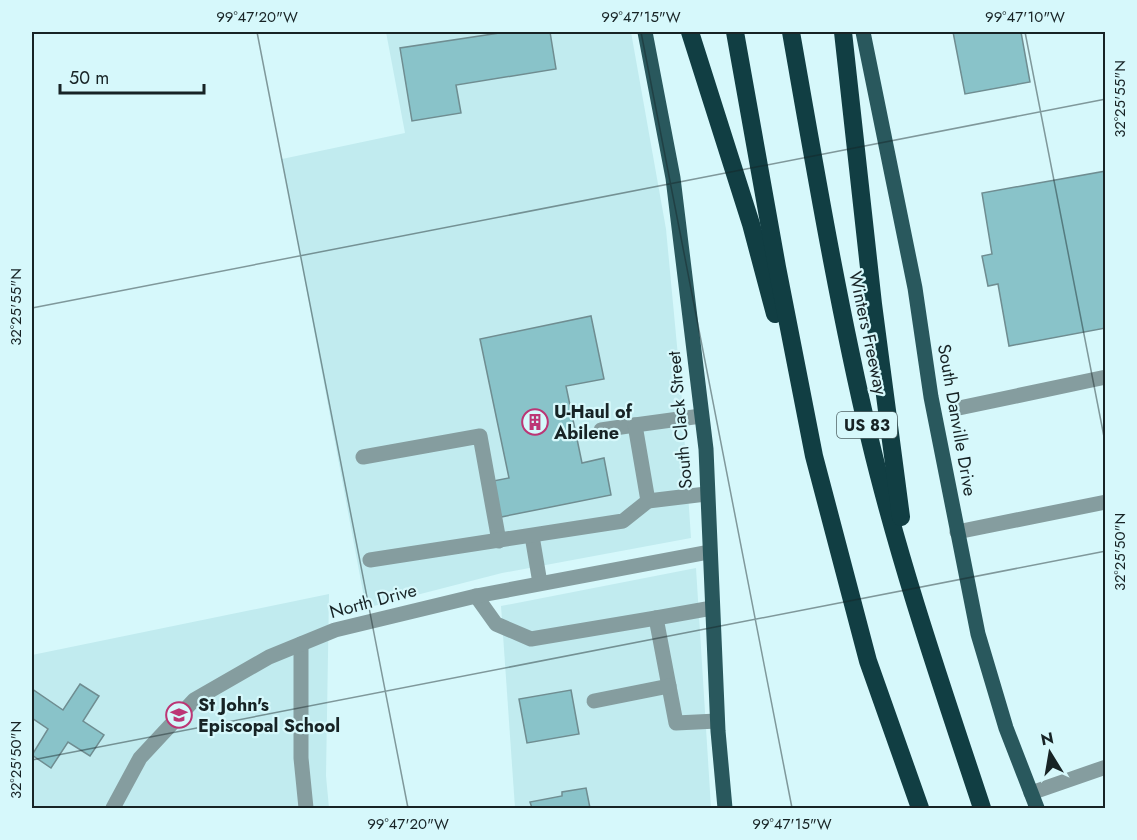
<svg xmlns="http://www.w3.org/2000/svg" width="1137" height="840" viewBox="0 0 1137 840" font-family="Jost,sans-serif">
  <rect width="100%" height="100%" fill="#d6f8fb"/>
  <!-- built -->
  <g fill="#c1ebef">
    <polygon points="386,32 631,32 666,229 681,388 691,538 502,573 366,608 282,159 405,133"/>
    <polygon points="696,568 711,808 515,808 501,606"/>
    <polygon points="329,594 326,776 329,808 32,808 32,655"/>
  </g>
  <!-- building -->
  <g fill="#89c3c9" stroke="#6f8d91" stroke-width="1.5">
    <polygon points="506,32 550,32 556,69 456,85 461,113 412,121 400,48"/>
    <polygon points="953,32 1021,32 1030,82 965,94"/>
    <polygon points="1106,171 1106,328 1009,346 998,284 988,286 982,256 992,254 982,193"/>
    <polygon points="591,316 604,379 566,386 582,463 604,458 611,495 501,517 493,481 509,478 480,339"/>
    <polygon points="80,684 99,696 83,721 104,735 90,756 68,742 51,768 32,755 48,729 32,718 32,689 63,710"/>
    <polygon points="571,690 579,734 527,743 519,699"/>
    <polygon points="586,788 590,808 532,808 530,802 562,796 562,792"/>
  </g>
  <g fill="none" stroke-linecap="round" stroke-linejoin="round">
    <!-- minor -->
    <g stroke="#859d9f" stroke-width="15">
      <polyline points="959,408 1106,377"/>
      <polyline points="601,430 635,425"/>
      <polyline points="363,457 480,436 499,541"/>
      <polyline points="648,501 706,494"/>
      <polyline points="957,532 1106,502"/>
      <polyline points="532,536 540,583"/>
      <polyline points="370,560 623,521 648,501 635,425 701,416"/>
      <polyline points="476,596 496,624 531,639 656,618"/>
      <polyline points="712,608 656,618 676,723 717,721"/>
      <polyline points="301,644 301,758 306,808"/>
      <polyline points="594,701 669,686"/>
      <polyline points="1031,793 1106,767"/>
      <polyline points="113,808 140,758 194,700 269,657 335,630 476,596 709,552"/>
    </g>
    <!-- major -->
    <g stroke="#29585d" stroke-width="15">
      <polyline points="645,32 673,178 706,449 718,731 725,808"/>
      <polyline points="863,32 915,288 931,397 978,634 1006,728 1037,808"/>
    </g>
    <!-- highway -->
    <g stroke="#113e43" stroke-width="18">
      <polyline points="690,32 751,224 775,314"/>
      <polyline points="735,32 777,267 814,456 868,661 920,808"/>
      <path d="M791,32C815,168 838,305 870,440C900,565 942,687 982,808"/>
      <polyline points="843,32 873,304 901,517"/>
    </g>
  </g>
  <!-- ticks -->
  <path fill="none" stroke="#172325" stroke-width="1.5" stroke-opacity="0.45" d="M257,32L408,808M641,32L792,808M1025,32L1106,447M32,308L1106,99M32,760L1106,551"/>
  <!-- icons -->
  <defs>
    <g id="building-ring" transform="scale(1.35)"><circle r="9.5" fill="#d6f8fb" stroke="#bc3575" stroke-width="1.5"/><path d="M-4-6H4V6H1V3H-1V6H-4ZM-2.5-4.3h1.7v1.8h-1.7ZM.8-4.3h1.7v1.8H.8ZM-2.5-1h1.7V.8h-1.7ZM.8-1h1.7V.8H.8Z" fill="#bc3575"/></g>
    <g id="school-ring" transform="scale(1.35)"><circle r="9.5" fill="#d6f8fb" stroke="#bc3575" stroke-width="1.5"/><path d="M0-5L7-2L0 1L-7-2ZM-4 1L0 2.5L4 1V4Q0 6-4 4Z" fill="#bc3575"/></g>
  </defs>
  <g fill-rule="evenodd">
    <use href="#building-ring" x="535" y="422"/>
    <use href="#school-ring" x="179" y="715"/>
  </g>
  <g text-anchor="middle" dominant-baseline="central" stroke-width="4.5" stroke-linejoin="round" paint-order="stroke">
    <!-- shield labels -->
    <rect fill="#d6f8fb" stroke="#506365" stroke-width="1.5" x="837" y="412" width="60" height="26" rx="4.5"/>
    <g font-size="16" font-weight="bold" fill="#172325">
      <text x="867" y="425">US 83</text>
    </g>
    <!-- street labels -->
    <g font-size="18" fill="#172325" stroke="#d6f8fb">
      <text transform="translate(868 333) rotate(78)">Winters Freeway</text>
      <text transform="translate(680 420) rotate(-95)">South Clack Street</text>
      <text transform="translate(957 420) rotate(80)">South Danville Drive</text>
      <text transform="translate(373 601) rotate(-15)">North Drive</text>
    </g>
    <!-- poi labels -->
    <g font-size="18" font-weight="bold" fill="#172325" stroke="#d6f8fb" text-anchor="start">
      <text x="554" y="412">U-Haul of<tspan x="554" dy="21">Abilene</tspan></text>
      <text x="198" y="705">St John's<tspan x="198" dy="21">Episcopal School</tspan></text>
    </g>
  </g>
  <!-- border -->
  <rect width="1137" height="840" fill="none" stroke="#d6f8fb" stroke-width="66"/>
  <!-- north arrow -->
  <g transform="translate(1050 753) rotate(349)" stroke="#d6f8fb" stroke-width="4.5" paint-order="stroke">
  <path d="M0-4.5L10 22L0 15L-10 22Z" fill="#172325"/>
  <text y="-9" font-size="16" font-weight="bold" text-anchor="middle" fill="#172325">N</text>
  </g>
  <!-- scale -->
  <path d="M60 84v9h144v-9" fill="none" stroke="#172325" stroke-width="3"/>
  <text x="69" y="84" font-size="18" fill="#172325" stroke="#d6f8fb" stroke-width="4.5" paint-order="stroke">50 m</text>
  <rect x="33" y="33" width="1071" height="774" fill="none" stroke="#172325" stroke-width="2"/>
  <g font-size="15" text-anchor="middle" fill="#172325">
    <text x="257" y="22">99°47'20"W</text>
    <text x="641" y="22">99°47'15"W</text>
    <text x="1025" y="22">99°47'10"W</text>
    <text transform="translate(1120 99) rotate(-90)" y="5">32°25'55"N</text>
    <text transform="translate(16 307) rotate(-90)" y="5">32°25'55"N</text>
    <text transform="translate(1120 552) rotate(-90)" y="5">32°25'50"N</text>
    <text transform="translate(16 760) rotate(-90)" y="5">32°25'50"N</text>
    <text x="408" y="829">99°47'20"W</text>
    <text x="792" y="829">99°47'15"W</text>
  </g>
</svg>
